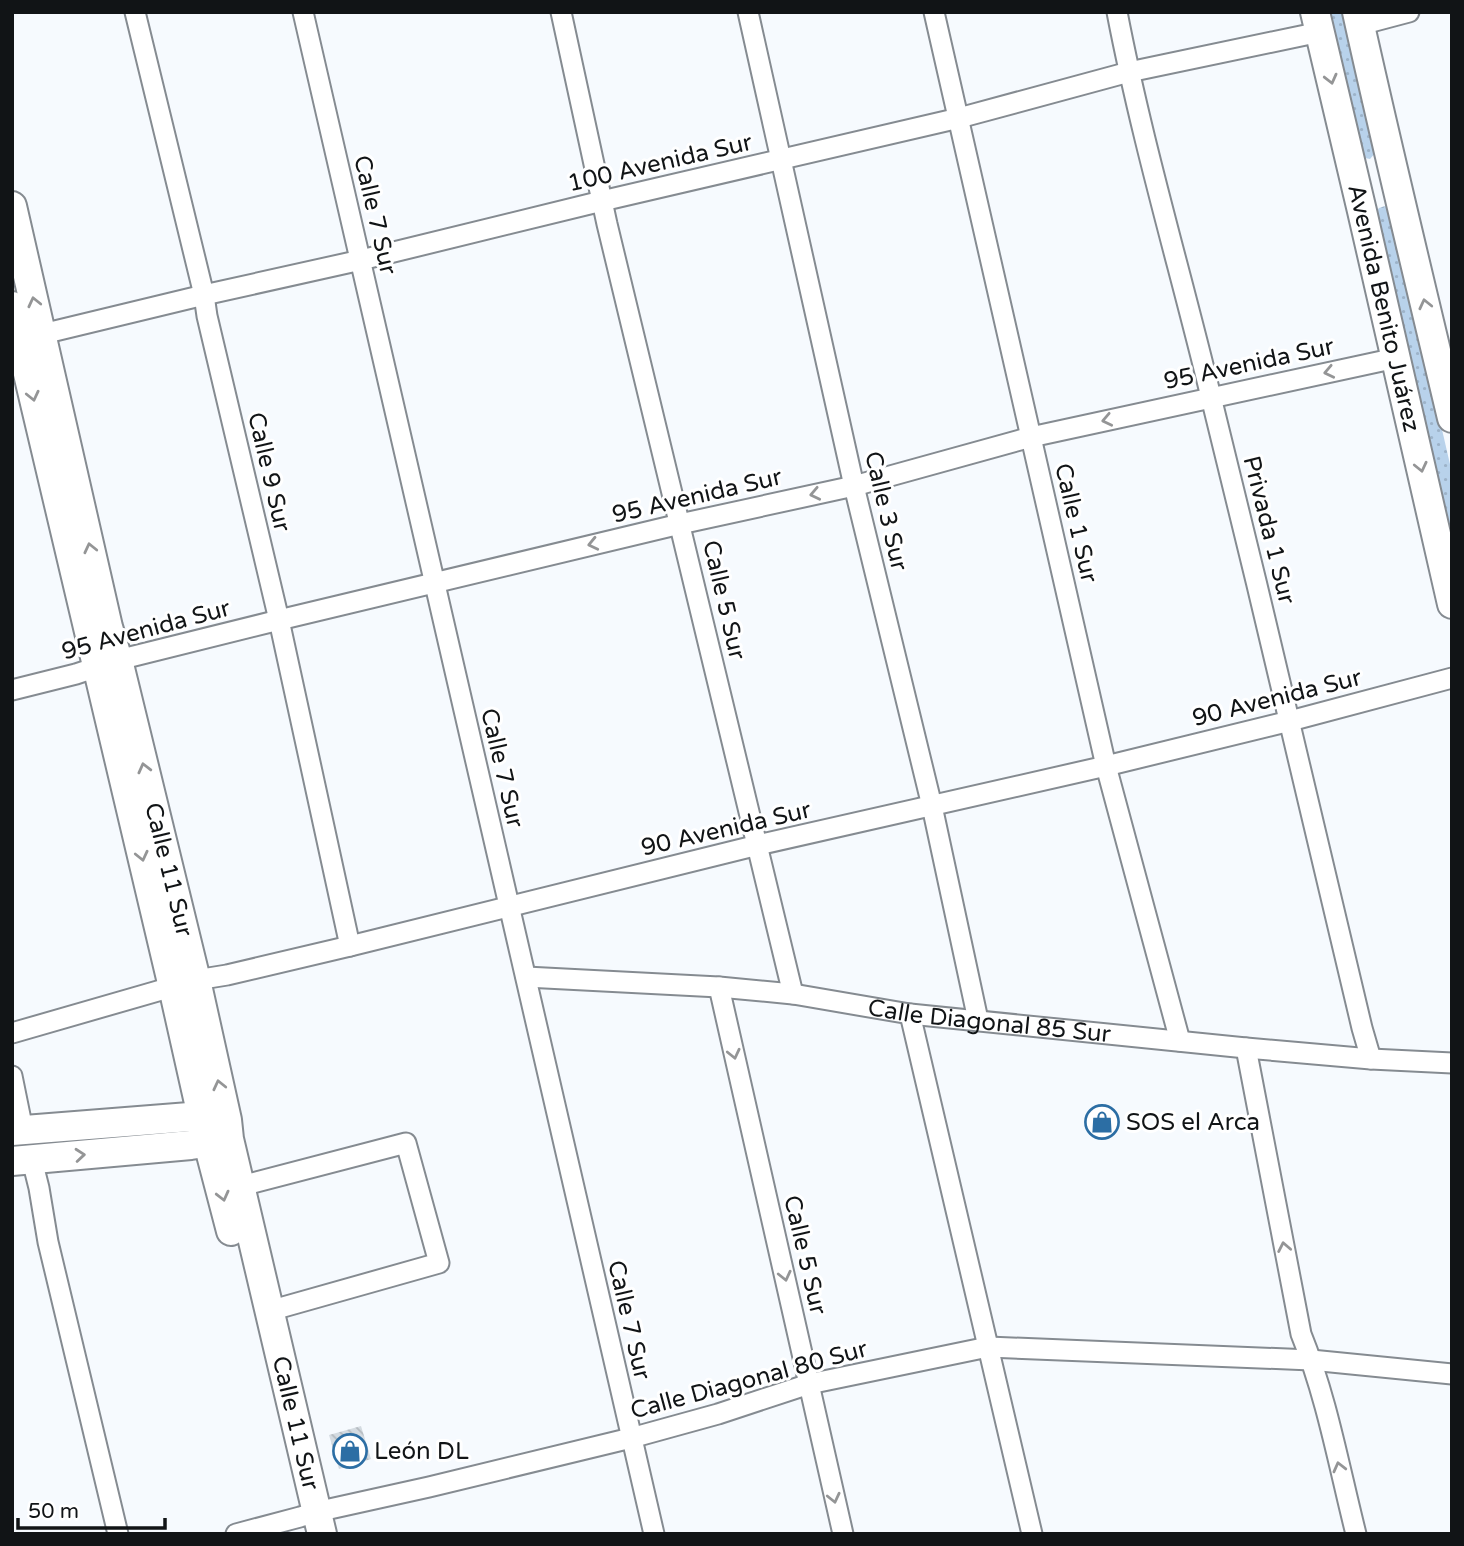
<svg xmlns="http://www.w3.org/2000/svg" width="1464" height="1546" viewBox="0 0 1464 1546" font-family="'Varela Round',sans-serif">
  <defs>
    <pattern id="grass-dots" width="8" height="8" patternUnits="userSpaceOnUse" patternTransform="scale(1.75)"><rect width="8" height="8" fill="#b8d2eb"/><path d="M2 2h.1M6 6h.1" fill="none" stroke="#9db3c9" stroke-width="1.8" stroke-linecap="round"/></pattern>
    <pattern id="building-back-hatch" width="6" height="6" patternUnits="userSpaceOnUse" patternTransform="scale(1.75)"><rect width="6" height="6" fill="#d4dbe1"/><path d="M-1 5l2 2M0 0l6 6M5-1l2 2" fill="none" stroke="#b5bbc0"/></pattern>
  </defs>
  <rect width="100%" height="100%" fill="#f6fafe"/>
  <!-- grass -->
  <g fill="url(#grass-dots)">
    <polygon points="1327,12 1343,12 1376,152 1370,159 1365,158 1359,151"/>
    <polygon points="1385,206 1392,212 1452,473 1452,548 1375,213 1379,208"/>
  </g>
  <!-- building -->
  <polygon fill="url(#building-back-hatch)" points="361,1426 371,1459 339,1469 329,1435"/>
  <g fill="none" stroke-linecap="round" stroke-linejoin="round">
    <!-- minor casing -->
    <g stroke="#858b91" stroke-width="23">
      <g id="minor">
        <polyline points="135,12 204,295 207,316 279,620 350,946"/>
        <polyline points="303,12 654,1534"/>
        <polyline points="561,12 607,224 793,994"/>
        <polyline points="748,12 854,486 932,806 978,1020"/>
        <polyline points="934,12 1106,766 1180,1041"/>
        <path d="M1117,12C1142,142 1180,269 1211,397C1263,607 1313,818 1362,1028L1371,1059"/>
        <polyline points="1360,25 1409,12"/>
        <polyline points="30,337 204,295 361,260 602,201 959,118 1129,72 1320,32"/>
        <polyline points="12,690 76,674 118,660 279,620 680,524 854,486 1031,437 1396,358"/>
        <path id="s1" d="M526,977L719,987L793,994L910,1014L1246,1048L1371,1059L1452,1063"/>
        <polyline points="719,987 843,1534"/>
        <polyline points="910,1014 1032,1534"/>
        <polyline points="12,1033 196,980 227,975 350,946 758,845 1106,766 1290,721 1452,678"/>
        <path d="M1246,1048L1301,1334C1327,1398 1339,1467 1356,1534"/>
        <polyline points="12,1076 23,1130"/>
        <polyline points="32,1160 39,1188 48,1242 118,1534"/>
        <polyline points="241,1186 406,1143 439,1263 269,1311"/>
        <polyline points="236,1534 300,1517 316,1512 429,1487 631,1438 718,1414 809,1384 988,1347 1311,1360 1452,1374"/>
      </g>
    </g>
    <!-- secondary casing -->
    <g stroke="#858b91" stroke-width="32">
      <g id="secondary">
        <path id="s2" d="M1315,12L1362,211L1452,604"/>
        <path d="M1357,12C1387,148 1420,283 1452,418"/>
        <path id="s3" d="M12,206L108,627L118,660L196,980L227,1120L229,1139L322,1534"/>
        <polyline points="12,306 173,987 208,1143 231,1231"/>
        <polyline points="12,1131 202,1116 220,1119"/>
        <polyline points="12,1161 191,1145 225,1140"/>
      </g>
    </g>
    <!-- minor -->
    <use href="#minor" stroke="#fff" stroke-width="19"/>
    <!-- secondary -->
    <use href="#secondary" stroke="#fff" stroke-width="28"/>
  </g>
  <!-- one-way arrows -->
  <defs><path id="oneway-chevron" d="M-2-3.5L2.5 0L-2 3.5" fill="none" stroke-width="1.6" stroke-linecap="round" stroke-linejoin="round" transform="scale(1.75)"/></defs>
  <g stroke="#949596">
    <use href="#oneway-chevron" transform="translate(1331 79) rotate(76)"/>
    <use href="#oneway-chevron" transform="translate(34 302) rotate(-103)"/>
    <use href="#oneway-chevron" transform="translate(1425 304) rotate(-103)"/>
    <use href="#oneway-chevron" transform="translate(1329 372) rotate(168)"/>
    <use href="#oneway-chevron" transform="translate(33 396) rotate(77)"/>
    <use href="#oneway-chevron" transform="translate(1107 420) rotate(168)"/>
    <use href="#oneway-chevron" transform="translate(1421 467) rotate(77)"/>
    <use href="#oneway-chevron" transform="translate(815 494) rotate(168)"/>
    <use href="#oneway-chevron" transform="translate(593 544) rotate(167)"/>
    <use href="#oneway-chevron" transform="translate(90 548) rotate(-103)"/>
    <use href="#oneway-chevron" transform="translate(144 768) rotate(-104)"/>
    <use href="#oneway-chevron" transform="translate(142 856) rotate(77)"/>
    <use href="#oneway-chevron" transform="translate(734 1054) rotate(77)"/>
    <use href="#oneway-chevron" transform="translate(219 1085) rotate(-103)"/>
    <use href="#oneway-chevron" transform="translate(80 1155) rotate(-5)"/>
    <use href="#oneway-chevron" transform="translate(223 1196) rotate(76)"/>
    <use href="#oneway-chevron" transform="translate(1284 1247) rotate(-101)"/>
    <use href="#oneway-chevron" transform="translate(785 1276) rotate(77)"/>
    <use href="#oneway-chevron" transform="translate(1339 1467) rotate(-104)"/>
    <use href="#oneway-chevron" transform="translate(834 1498) rotate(77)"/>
  </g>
  <!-- icons -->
  <defs>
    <g id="shop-ring" transform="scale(1.75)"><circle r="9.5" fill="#fff" stroke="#2c6ea4" stroke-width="1.5"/><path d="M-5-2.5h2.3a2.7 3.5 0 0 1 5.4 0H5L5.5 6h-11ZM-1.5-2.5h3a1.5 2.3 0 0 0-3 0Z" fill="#2c6ea4"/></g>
  </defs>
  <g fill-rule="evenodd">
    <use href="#shop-ring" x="1102" y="1122"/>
    <use href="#shop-ring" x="350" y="1451"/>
  </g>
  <g text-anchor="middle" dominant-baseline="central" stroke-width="6" stroke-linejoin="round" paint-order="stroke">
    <!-- street labels -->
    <g font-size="24" fill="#111416" stroke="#fff">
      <text transform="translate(660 163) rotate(-13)">100 Avenida Sur</text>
      <text transform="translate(375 215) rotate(77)">Calle 7 Sur</text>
      <text stroke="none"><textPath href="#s2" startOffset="304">Avenida Benito Juárez</textPath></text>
      <text transform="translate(1249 364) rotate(-12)">95 Avenida Sur</text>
      <text transform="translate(269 472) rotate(77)">Calle 9 Sur</text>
      <text transform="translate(697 496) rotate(-13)">95 Avenida Sur</text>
      <text transform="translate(886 511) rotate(77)">Calle 3 Sur</text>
      <text transform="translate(1076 523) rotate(77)">Calle 1 Sur</text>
      <text transform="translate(1269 530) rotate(76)">Privada 1 Sur</text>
      <text transform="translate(724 600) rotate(77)">Calle 5 Sur</text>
      <text transform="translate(146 630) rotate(-15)">95 Avenida Sur</text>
      <text transform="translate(1277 698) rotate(-14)">90 Avenida Sur</text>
      <text transform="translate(502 768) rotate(77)">Calle 7 Sur</text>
      <text transform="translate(726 829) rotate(-13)">90 Avenida Sur</text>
      <text stroke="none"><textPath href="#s3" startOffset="682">Calle 11 Sur</textPath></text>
      <text stroke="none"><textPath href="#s1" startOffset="466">Calle Diagonal 85 Sur</textPath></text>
      <text transform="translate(805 1255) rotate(77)">Calle 5 Sur</text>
      <text transform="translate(629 1320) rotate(77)">Calle 7 Sur</text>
      <text transform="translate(749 1380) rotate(-15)">Calle Diagonal 80 Sur</text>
      <text stroke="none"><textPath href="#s3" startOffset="1250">Calle 11 Sur</textPath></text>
    </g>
    <!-- poi labels -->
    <g font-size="24" fill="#111416" stroke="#fff" text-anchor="start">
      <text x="1126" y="1122">SOS el Arca</text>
      <text x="374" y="1451">León DL</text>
    </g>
  </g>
  <!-- border -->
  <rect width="1464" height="1546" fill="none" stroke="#111416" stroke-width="28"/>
  <!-- scale -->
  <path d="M18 1518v10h147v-10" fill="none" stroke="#111416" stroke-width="3.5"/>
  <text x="28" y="1518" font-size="21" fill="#111416" stroke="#ffffff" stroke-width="5" paint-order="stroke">50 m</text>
</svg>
